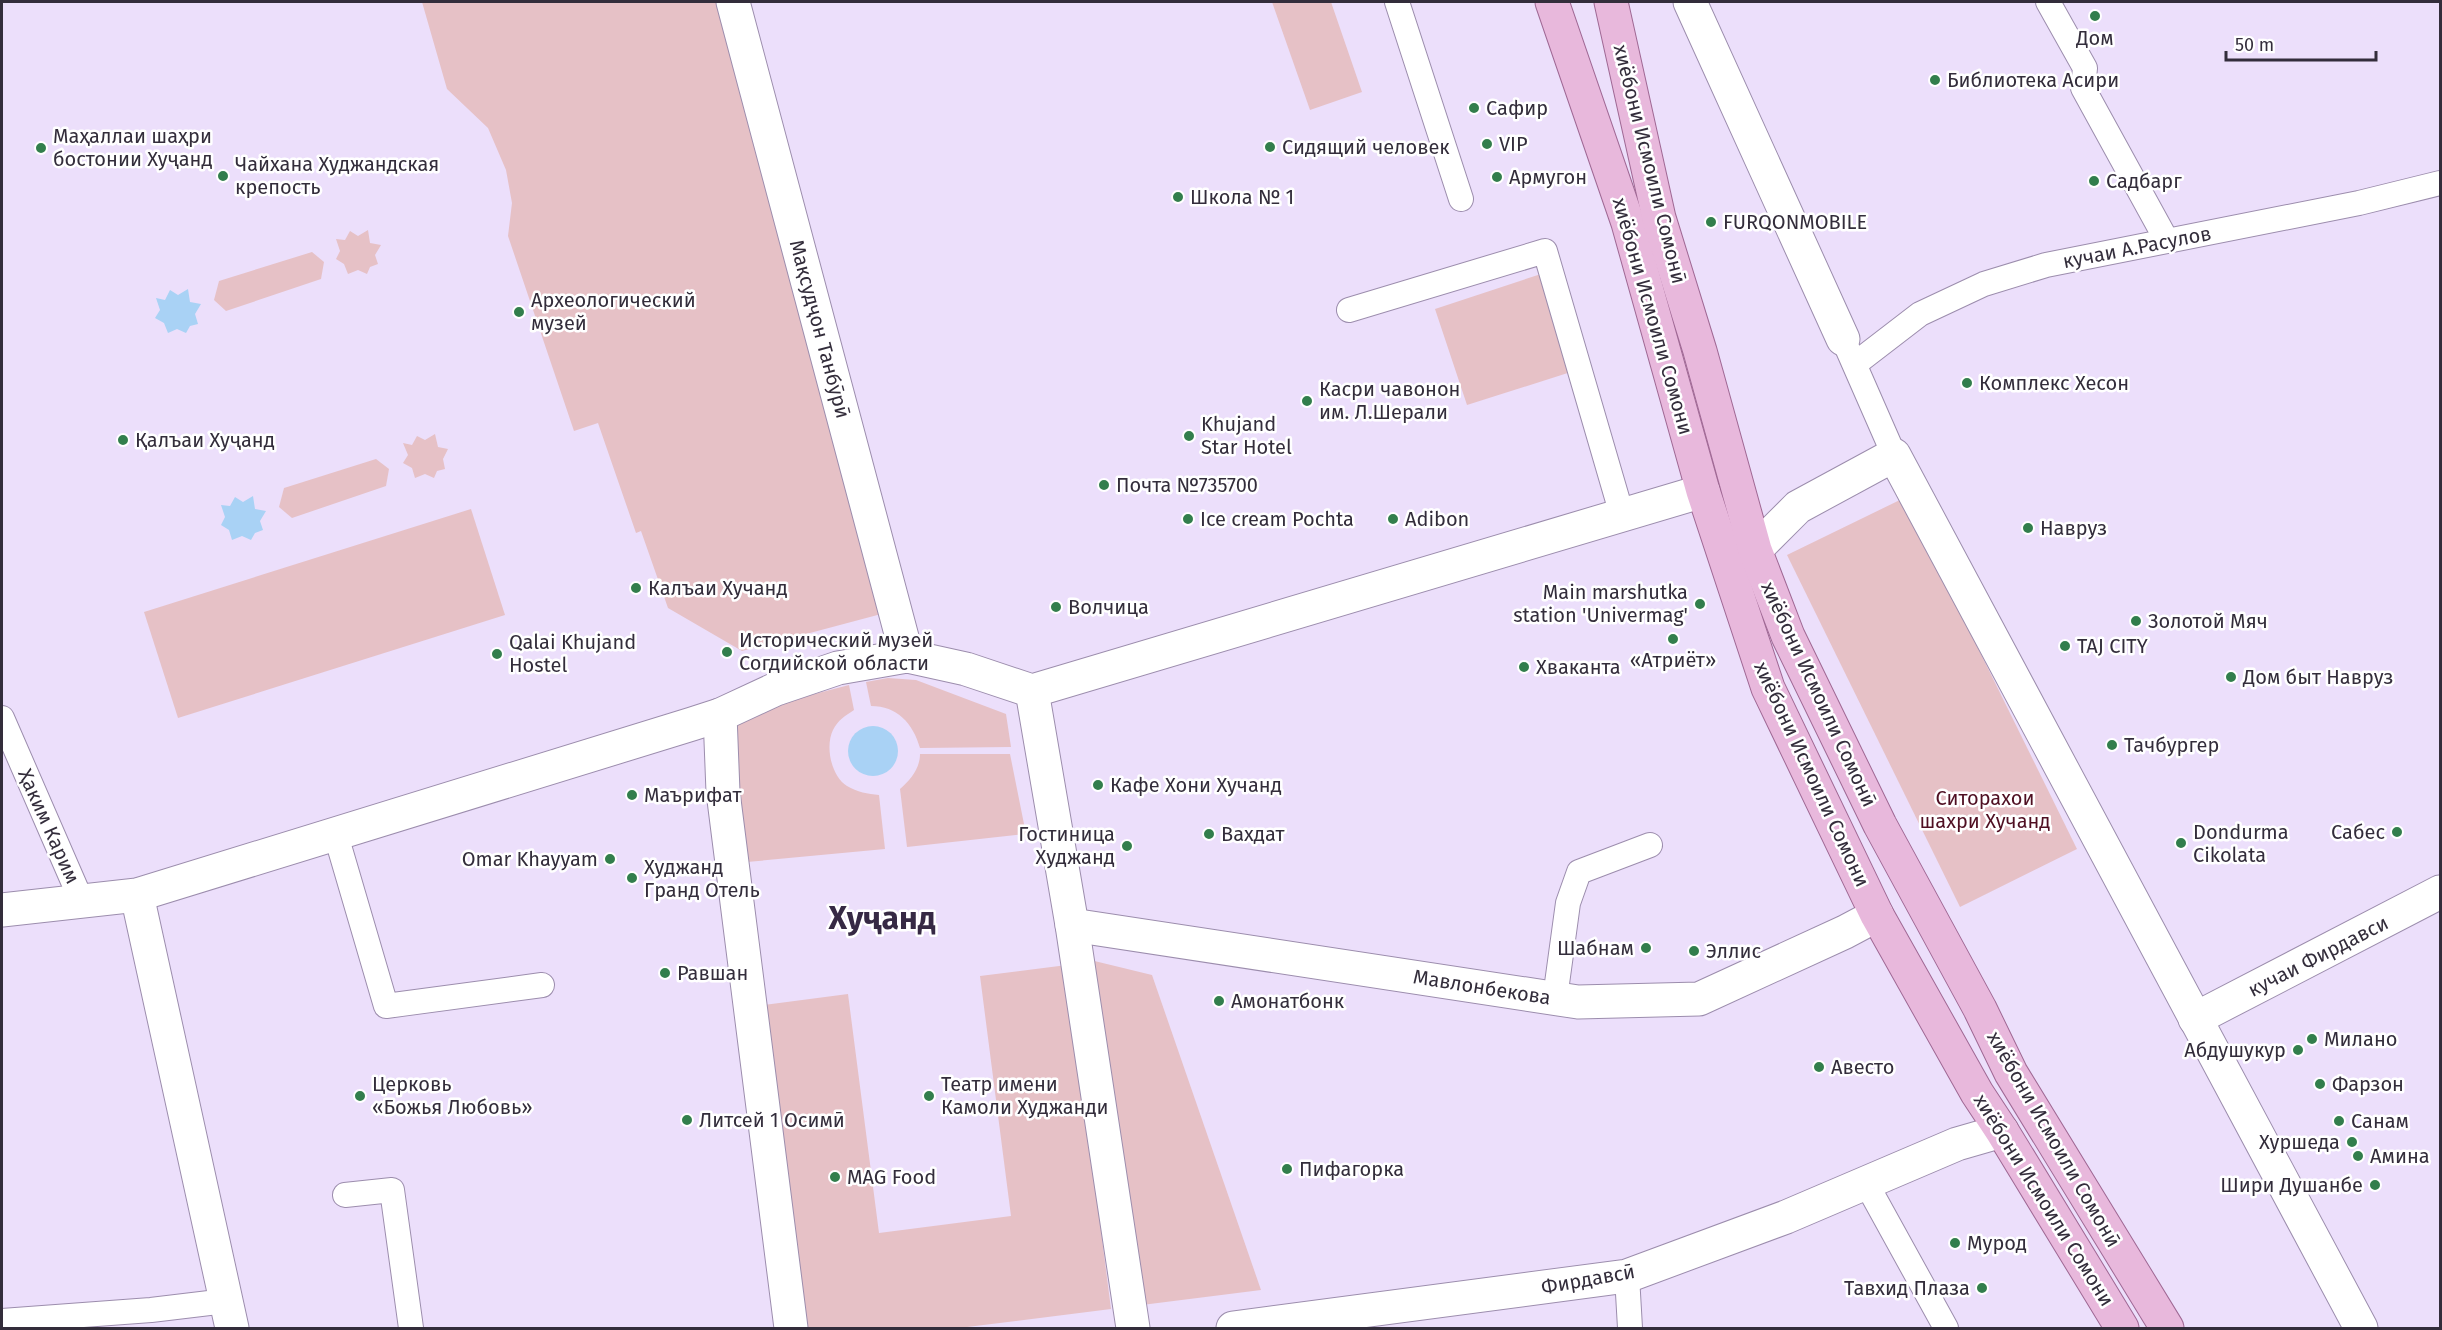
<svg xmlns="http://www.w3.org/2000/svg" width="2442" height="1330" viewBox="0 0 2442 1330" font-family="'Fira Sans',sans-serif">
  <rect width="100%" height="100%" fill="#ecdffb"/>
  <!-- green -->
  <g fill="#e6c1c6">
    <polygon points="422,2 717,2 885,613 742,651 668,608 641,531 636,533 598,423 574,431 508,236 512,203 506,170 488,128 447,89"/>
    <polygon points="1272,2 1331,2 1362,92 1310,110"/>
    <polygon points="368,230 370,243 381,245 375,255 378,264 370,267 367,274 358,270 348,274 344,264 336,259 340,251 336,239 345,240 350,231 358,236"/>
    <polygon points="312,252 324,262 321,279 226,311 214,300 219,281"/>
    <polygon points="1541,274 1574,371 1467,405 1435,309"/>
    <polygon points="435,434 438,447 448,449 443,459 445,469 437,471 434,478 425,474 415,478 412,468 403,463 408,455 403,443 412,445 417,436 425,440"/>
    <polygon points="376,459 389,469 386,486 292,518 279,507 284,488"/>
    <polygon points="1904,498 2077,849 1960,907 1787,555"/>
    <polygon points="471,509 505,615 178,718 144,612"/>
    <path d="M888,678L916,680L1006,714L1011,747L920,748C913,723 897,706 871,706L866,682Z"/>
    <path d="M849,685L854,710C845,716 838,720 833,730C825,746 831,776 847,786C857,792 868,794 879,795L885,849L747,862L733,726L742,713Z"/>
    <path d="M920,754H1010L1026,834L907,847L900,789C910,780 920,769 920,754Z"/>
    <polygon points="1078,957 1152,975 1261,1290 1126,1307"/>
    <polygon points="1067,965 1111,1309 959,1328 797,1328 756,1006 848,994 879,1233 1011,1216 980,976"/>
  </g>
  <!-- water -->
  <g fill="#a9d2f5">
    <polygon points="188,289 190,302 201,304 195,314 198,324 190,326 186,333 177,329 168,333 164,323 155,318 160,310 156,298 165,300 170,290 178,295"/>
    <polygon points="253,496 255,509 266,511 260,521 263,530 255,533 251,540 242,536 232,540 229,530 221,525 225,517 221,505 230,506 235,497 243,502"/>
    <circle cx="873" cy="751" r="25"/>
  </g>
  <g fill="none" stroke-linecap="round" stroke-linejoin="round">
    <!-- street casing -->
    <g stroke="#9c8dad" stroke-width="26">
      <g id="street">
        <polyline points="1397,2 1461,199"/>
        <polyline points="2048,2 2085,68 2083,88 2167,241"/>
        <polyline points="1349,310 1545,251 1622,515"/>
        <polyline points="1848,350 1894,455"/>
        <polyline points="1855,364 1920,314 1984,284 2046,265 2359,203 2440,183"/>
        <polyline points="2,718 82,902"/>
        <polyline points="335,832 386,1006 542,985"/>
        <polyline points="1555,998 1568,903 1579,872 1650,845"/>
        <polyline points="1866,1183 1946,1328"/>
        <polyline points="345,1195 392,1190 411,1328"/>
        <polyline points="1627,1276 1630,1328"/>
        <polyline points="2,1321 151,1310 226,1301"/>
      </g>
    </g>
    <!-- secondary casing -->
    <g stroke="#9c8dad" stroke-width="35">
      <g id="secondary">
        <polyline points="733,2 907,656"/>
        <polyline points="1690,2 1843,339"/>
        <polyline points="1755,550 1798,507 1894,455 2361,1328"/>
        <polyline points="1032,691 1072,925 1133,1328"/>
        <polyline points="720,715 723,792 791,1328"/>
        <polyline points="137,895 232,1328"/>
        <polyline points="2,910 137,895 692,724 720,715 776,689 838,668 907,656 966,669 1032,691 1703,491"/>
        <polyline points="1072,925 1578,1002 1699,999 1845,932 1877,915"/>
        <polyline points="2195,1019 2440,892"/>
        <polyline points="1233,1328 1627,1276 1786,1217 1957,1144 2002,1131"/>
      </g>
    </g>
    <!-- primary casing -->
    <g stroke="#9f6894" stroke-width="35">
      <g id="primary">
        <polyline points="1552,2 1628,223 1703,491 1768,688 1877,915 1977,1093 2002,1131 2122,1328"/>
        <polyline points="1611,2 1659,218 1700,351 1755,550 1788,636 1880,825 1980,1009 2011,1073 2167,1328"/>
      </g>
    </g>
    <!-- street -->
    <use href="#street" stroke="#fff" stroke-width="24"/>
    <!-- secondary -->
    <use href="#secondary" stroke="#fff" stroke-width="33"/>
    <!-- primary -->
    <use href="#primary" stroke="#e8b8dc" stroke-width="33"/>
  </g>
  <!-- markers -->
  <g fill="#327e4c" stroke="#fff" stroke-width="2">
    <circle cx="2095" cy="16" r="6"/>
    <circle cx="1935" cy="80" r="6"/>
    <circle cx="1474" cy="108" r="6"/>
    <circle cx="1487" cy="144" r="6"/>
    <circle cx="1270" cy="147" r="6"/>
    <circle cx="41" cy="148" r="6"/>
    <circle cx="223" cy="176" r="6"/>
    <circle cx="1497" cy="177" r="6"/>
    <circle cx="2094" cy="181" r="6"/>
    <circle cx="1178" cy="197" r="6"/>
    <circle cx="1711" cy="222" r="6"/>
    <circle cx="519" cy="312" r="6"/>
    <circle cx="1967" cy="383" r="6"/>
    <circle cx="1307" cy="401" r="6"/>
    <circle cx="1189" cy="436" r="6"/>
    <circle cx="123" cy="440" r="6"/>
    <circle cx="1104" cy="485" r="6"/>
    <circle cx="1188" cy="519" r="6"/>
    <circle cx="1393" cy="519" r="6"/>
    <circle cx="2028" cy="528" r="6"/>
    <circle cx="636" cy="588" r="6"/>
    <circle cx="1700" cy="604" r="6"/>
    <circle cx="1056" cy="607" r="6"/>
    <circle cx="2136" cy="621" r="6"/>
    <circle cx="1673" cy="639" r="6"/>
    <circle cx="2065" cy="646" r="6"/>
    <circle cx="727" cy="652" r="6"/>
    <circle cx="497" cy="654" r="6"/>
    <circle cx="1524" cy="667" r="6"/>
    <circle cx="2231" cy="677" r="6"/>
    <circle cx="2112" cy="745" r="6"/>
    <circle cx="1098" cy="785" r="6"/>
    <circle cx="632" cy="795" r="6"/>
    <circle cx="2397" cy="832" r="6"/>
    <circle cx="1209" cy="834" r="6"/>
    <circle cx="2181" cy="843" r="6"/>
    <circle cx="1127" cy="846" r="6"/>
    <circle cx="610" cy="859" r="6"/>
    <circle cx="632" cy="878" r="6"/>
    <circle cx="1646" cy="948" r="6"/>
    <circle cx="1694" cy="951" r="6"/>
    <circle cx="665" cy="973" r="6"/>
    <circle cx="1219" cy="1001" r="6"/>
    <circle cx="2312" cy="1039" r="6"/>
    <circle cx="2298" cy="1050" r="6"/>
    <circle cx="1819" cy="1067" r="6"/>
    <circle cx="2320" cy="1084" r="6"/>
    <circle cx="360" cy="1096" r="6"/>
    <circle cx="929" cy="1096" r="6"/>
    <circle cx="687" cy="1120" r="6"/>
    <circle cx="2339" cy="1121" r="6"/>
    <circle cx="2352" cy="1142" r="6"/>
    <circle cx="2358" cy="1156" r="6"/>
    <circle cx="1287" cy="1169" r="6"/>
    <circle cx="835" cy="1177" r="6"/>
    <circle cx="2375" cy="1185" r="6"/>
    <circle cx="1955" cy="1243" r="6"/>
    <circle cx="1982" cy="1288" r="6"/>
  </g>
  <g text-anchor="middle" dominant-baseline="central" stroke-width="5" stroke-linejoin="round" paint-order="stroke">
    <!-- poi labels -->
    <g font-size="20" fill="#332d3b" stroke="#fff" text-anchor="start">
      <text x="2095" y="38" text-anchor="middle">Дом</text>
      <text x="1947" y="80">Библиотека Асири</text>
      <text x="1486" y="108">Сафир</text>
      <text x="53" y="136">Маҳаллаи шаҳри<tspan x="53" dy="23">бостонии Хуҷанд</tspan></text>
      <text x="1499" y="144">VIP</text>
      <text x="1282" y="147">Сидящий человек</text>
      <text x="235" y="164">Чайхана Худжандская<tspan x="235" dy="23">крепость</tspan></text>
      <text x="1509" y="177">Армугон</text>
      <text x="2106" y="181">Садбарг</text>
      <text x="1190" y="197">Школа № 1</text>
      <text x="1723" y="222">FURQONMOBILE</text>
      <text x="531" y="300">Археологический<tspan x="531" dy="23">музей</tspan></text>
      <text x="1979" y="383">Комплекс Хесон</text>
      <text x="1319" y="389">Касри чавонон<tspan x="1319" dy="23">им. Л.Шерали</tspan></text>
      <text x="1201" y="424">Khujand<tspan x="1201" dy="23">Star Hotel</tspan></text>
      <text x="135" y="440">Қалъаи Хуҷанд</text>
      <text x="1116" y="485">Почта №735700</text>
      <text x="1200" y="519">Ice cream Pochta</text>
      <text x="1405" y="519">Adibon</text>
      <text x="2040" y="528">Навруз</text>
      <text x="648" y="588">Калъаи Хучанд</text>
      <text x="1688" y="592" text-anchor="end">Main marshutka<tspan x="1688" dy="23">station 'Univermag'</tspan></text>
      <text x="1068" y="607">Волчица</text>
      <text x="2148" y="621">Золотой Мяч</text>
      <text x="739" y="640">Исторический музей<tspan x="739" dy="23">Согдийской области</tspan></text>
      <text x="509" y="642">Qalai Khujand<tspan x="509" dy="23">Hostel</tspan></text>
      <text x="2077" y="646">TAJ CITY</text>
      <text x="1673" y="660" text-anchor="middle">«Атриёт»</text>
      <text x="1536" y="667">Хваканта</text>
      <text x="2243" y="677">Дом быт Навруз</text>
      <text x="2124" y="745">Тачбургер</text>
      <text x="1110" y="785">Кафе Хони Хучанд</text>
      <text x="644" y="795">Маърифат</text>
      <text x="2193" y="832">Dondurma<tspan x="2193" dy="23">Cikolata</tspan></text>
      <text x="2385" y="832" text-anchor="end">Сабес</text>
      <text x="1115" y="834" text-anchor="end">Гостиница<tspan x="1115" dy="23">Худжанд</tspan></text>
      <text x="1221" y="834">Вахдат</text>
      <text x="598" y="859" text-anchor="end">Omar Khayyam</text>
      <text x="644" y="867">Худжанд<tspan x="644" dy="23">Гранд Отель</tspan></text>
      <text x="1634" y="948" text-anchor="end">Шабнам</text>
      <text x="1706" y="951">Эллис</text>
      <text x="677" y="973">Равшан</text>
      <text x="1231" y="1001">Амонатбонк</text>
      <text x="2324" y="1039">Милано</text>
      <text x="2286" y="1050" text-anchor="end">Абдушукур</text>
      <text x="1831" y="1067">Авесто</text>
      <text x="372" y="1084">Церковь<tspan x="372" dy="23">«Божья Любовь»</tspan></text>
      <text x="941" y="1084">Театр имени<tspan x="941" dy="23">Камоли Худжанди</tspan></text>
      <text x="2332" y="1084">Фарзон</text>
      <text x="699" y="1120">Литсей 1 Осимӣ</text>
      <text x="2351" y="1121">Санам</text>
      <text x="2340" y="1142" text-anchor="end">Хуршеда</text>
      <text x="2370" y="1156">Амина</text>
      <text x="1299" y="1169">Пифагорка</text>
      <text x="847" y="1177">MAG Food</text>
      <text x="2363" y="1185" text-anchor="end">Шири Душанбе</text>
      <text x="1967" y="1243">Мурод</text>
      <text x="1970" y="1288" text-anchor="end">Тавхид Плаза</text>
    </g>
    <!-- street labels -->
    <g font-size="20" fill="#332d3b" stroke="#fff">
      <text transform="translate(1650 164) rotate(76)">хиёбони Исмоили Сомонӣ</text>
      <text transform="translate(2137 247) rotate(-11)">кучаи А.Расулов</text>
      <text transform="translate(1653 316) rotate(74)">хиёбони Исмоили Сомони</text>
      <text transform="translate(820 329) rotate(75)">Мақсудҷон Танбӯрӣ</text>
      <text transform="translate(1819 694) rotate(65)">хиёбони Исмоили Сомонӣ</text>
      <text transform="translate(1812 774) rotate(65)">хиёбони Исмоили Сомони</text>
      <text transform="translate(49 826) rotate(66)">Ҳаким Карим</text>
      <text transform="translate(2318 956) rotate(-27)">кучаи Фирдавси</text>
      <text transform="translate(1482 987) rotate(9)">Мавлонбекова</text>
      <text transform="translate(2054 1139) rotate(60)">хиёбони Исмоили Сомонӣ</text>
      <text transform="translate(2044 1200) rotate(58)">хиёбони Исмоили Сомони</text>
      <text transform="translate(1588 1279) rotate(-10)">Фирдавсӣ</text>
    </g>
    <!-- park labels -->
    <g font-size="20" fill="#4f0f22" stroke="#fff">
      <text x="1985" y="798">Ситорахои<tspan x="1985" dy="23">шахри Хучанд</tspan></text>
    </g>
    <!-- town labels -->
    <g font-size="32" font-weight="bold" fill="#362944" stroke="#fff">
      <text x="882" y="918">Хуҷанд</text>
    </g>
  </g>
  <!-- border -->
  <rect width="2442" height="1330" fill="none" stroke="#332d3b" stroke-width="6"/>
  <!-- scale -->
  <path d="M2226 51v9h150v-9" fill="none" stroke="#332d3b" stroke-width="3"/>
  <text x="2235" y="51" font-size="18" fill="#332d3b" stroke="#ffffff" stroke-width="4.5" paint-order="stroke">50 m</text>
</svg>
